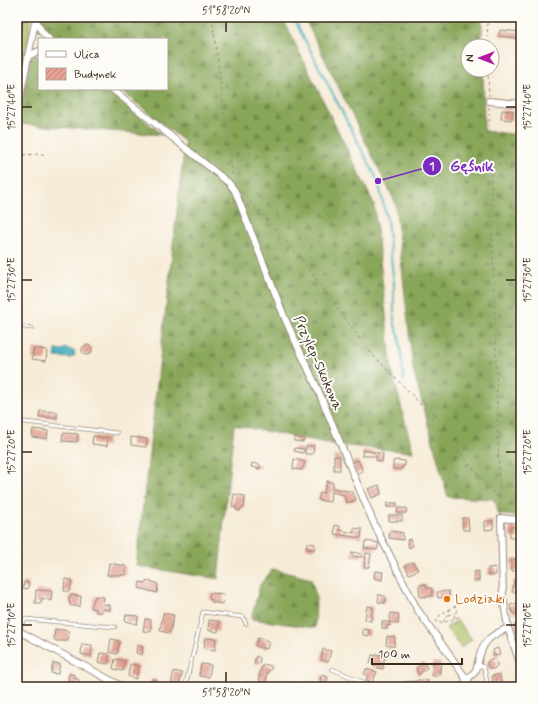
<svg xmlns="http://www.w3.org/2000/svg" width="538" height="704" viewBox="0 0 538 704" font-family="Mynerve,sans-serif">
  <defs>
    <pattern id="grass-dots" width="8" height="8" patternUnits="userSpaceOnUse"><rect width="8" height="8" fill="#abbf63"/><path d="M2 2h.1M6 6h.1" fill="none" stroke="#8c9b51" stroke-width="1.8" stroke-linecap="round"/></pattern>
    <pattern id="forest-firs" width="22" height="20" patternUnits="userSpaceOnUse"><rect width="22" height="20" fill="#88a659"/><path d="M5 1l3.5 6h-7zM16 11l3.5 6h-7z" fill="#708749"/></pattern>
    <pattern id="park-crowns" width="20" height="18" patternUnits="userSpaceOnUse"><rect width="20" height="18" fill="#abbf63"/><path d="M2 6a3 3 0 1 1 6 0M12 15a3 3 0 1 1 6 0" fill="none" stroke="#8c9b51"/></pattern>
    <pattern id="building-hatch" width="6" height="6" patternUnits="userSpaceOnUse"><rect width="6" height="6" fill="#e6a193"/><path d="M-1 1l2-2M0 6l6-6M5 7l2-2" fill="none" stroke="#bc8377"/></pattern>
  </defs>
  <rect width="100%" height="100%" fill="#fdfcf7"/>
  <filter id="ink" filterUnits="userSpaceOnUse"><feTurbulence type="fractalNoise" baseFrequency=".025" numOctaves="2"/><feDisplacementMap in="SourceGraphic" scale="8" xChannelSelector="R" yChannelSelector="G"/><feConvolveMatrix kernelMatrix="1 2 1 2 8 2 1 2 1" color-interpolation-filters="sRGB"/></filter>
  <filter id="wash" filterUnits="userSpaceOnUse"><feTurbulence type="fractalNoise" baseFrequency=".012" numOctaves="4" result="noise"/><feDisplacementMap in="SourceGraphic" scale="16" xChannelSelector="R" yChannelSelector="G"/><feGaussianBlur stdDeviation="0.9" result="paint"/><feColorMatrix in="noise" values="0 0 0 0 0 0 0 0 0 0 0 0 0 0 0 0 0 1.4 0 .05"/><feComposite in="paint" operator="in"/></filter>
  <g filter="url(#wash)">
    <rect width="100%" height="100%" fill="#f6ebd6"/>
    <!-- grass -->
    <polygon fill="url(#grass-dots)" stroke="#737440" points="25,17 30,17 29,34 17,96 17,39 19,36 22,36"/>
    <!-- forest -->
    <g fill="url(#forest-firs)" stroke="#62683c">
      <polygon points="39,17 282,17 374,204 392,371 413,452 337,445 234,425 218,579 136,566 185,142 119,89 167,89 167,39 56,39 51,35"/>
      <polygon points="304,17 482,17 482,46 468,46 468,70 483,70 484,131 521,135 521,517 498,514 496,503 492,499 448,497 413,369 395,202"/>
      <polygon points="39,55 39,89 105,89 163,135 18,124 31,56"/>
      <polygon points="273,569 311,579 316,596 315,628 251,619 260,585"/>
    </g>
    <!-- park -->
    <polygon fill="url(#park-crowns)" stroke="#737440" points="457,620 472,639 461,648 446,628"/>
    <!-- water -->
    <polygon fill="#40aebe" stroke="#3e6c6e" points="66,348 74,351 75,355 71,358 55,357 56,350 62,350"/>
    <g fill="none" stroke-linecap="round" stroke-linejoin="round">
      <!-- stream -->
      <polyline stroke="#40aebe" stroke-width="2" points="293,17 378,181 387,220 394,285 394,323 399,335 404,381"/>
    </g>
    <g id="blocks">
      <!-- building -->
      <g fill="url(#building-hatch)">
        <polygon points="17,17 22,18 18,41 17,41"/>
        <polygon points="500,30 521,32 521,39 499,36"/>
        <polygon points="502,110 513,111 512,120 501,119"/>
        <circle cx="87" cy="350" r="5"/>
        <polygon points="34,348 47,350 46,361 32,359"/>
        <polygon points="40,411 57,412 57,418 39,417"/>
        <polygon points="33,429 48,431 47,439 32,437"/>
        <polygon points="63,433 78,434 77,442 62,441"/>
        <polygon points="93,436 108,438 107,446 92,444"/>
        <polygon points="131,437 147,439 146,447 131,445"/>
        <polygon points="294,437 304,439 303,442 294,441"/>
        <polygon points="306,446 314,446 313,454 305,454"/>
        <polygon points="295,448 304,449 303,453 294,451"/>
        <polygon points="363,450 383,454 382,462 376,460 376,456 362,456"/>
        <rect x="334" y="456" width="6" height="14"/>
        <polygon points="294,459 305,462 302,470 293,469"/>
        <polygon points="358,460 363,471 356,474 351,463"/>
        <polygon points="397,460 405,461 405,466 402,466 402,469 393,469 393,461"/>
        <polygon points="252,463 260,465 260,469 251,467"/>
        <polygon points="327,481 333,483 332,488 353,492 356,500 346,503 344,495 331,492 330,502 318,500 320,493 324,493"/>
        <polygon points="379,485 381,494 372,498 368,489"/>
        <polygon points="234,494 245,496 244,508 241,508 240,511 236,510 236,507 232,507"/>
        <rect x="387" y="503" width="10" height="4"/>
        <polygon points="398,508 407,508 406,513 397,513"/>
        <rect x="389" y="515" width="13" height="6"/>
        <polygon points="462,518 468,518 469,530 463,530"/>
        <polygon points="485,521 493,521 493,529 485,530"/>
        <polygon points="335,525 340,526 339,530 354,533 354,528 362,529 361,538 334,534"/>
        <polygon points="510,527 515,527 516,530 518,530 518,538 510,538"/>
        <polygon points="390,531 403,533 403,540 389,538"/>
        <polygon points="410,539 413,546 409,548 407,540"/>
        <polygon points="365,541 379,543 377,550 364,548"/>
        <polygon points="307,543 315,544 314,550 306,548"/>
        <polygon points="352,552 362,554 362,557 352,556"/>
        <polygon points="366,553 371,554 369,567 364,567"/>
        <polygon points="511,559 520,559 521,571 512,571"/>
        <polygon points="413,562 418,570 409,574 405,565"/>
        <polygon points="109,563 126,566 126,575 107,575"/>
        <polygon points="496,567 496,575 488,575 488,568"/>
        <polygon points="375,571 383,572 382,580 374,578"/>
        <polygon points="479,571 479,581 474,581 474,572"/>
        <polygon points="65,579 72,580 70,591 64,591"/>
        <polygon points="514,580 521,580 521,592 512,592"/>
        <polygon points="151,581 158,584 157,593 139,588 140,582 145,583 145,582"/>
        <polygon points="24,582 29,583 28,589 23,588"/>
        <polygon points="426,584 427,588 432,588 432,596 420,597 419,585"/>
        <polygon points="36,590 52,591 51,601 42,598 41,603 35,603"/>
        <polygon points="449,591 449,597 438,598 437,592"/>
        <polygon points="210,593 224,594 223,604 212,602 212,600 209,599"/>
        <polygon points="379,594 386,597 385,603 378,602"/>
        <polygon points="71,595 81,596 80,606 72,606 70,605 69,598"/>
        <polygon points="95,596 104,597 103,604 110,605 110,610 102,609 102,612 96,612 96,609 91,608"/>
        <polygon points="518,603 520,612 513,614 510,605"/>
        <polygon points="367,606 373,607 371,621 365,620"/>
        <polygon points="163,613 174,615 170,633 160,631"/>
        <polygon points="391,613 399,614 398,624 389,622"/>
        <polygon points="126,615 138,616 137,624 125,621"/>
        <polygon points="145,619 151,620 151,632 143,631"/>
        <polygon points="209,620 219,621 218,632 208,630"/>
        <polygon points="382,621 390,623 390,626 387,625 387,629 382,628"/>
        <polygon points="521,623 521,644 519,644 514,625"/>
        <polygon points="55,629 69,631 68,641 56,641 54,639"/>
        <polygon points="363,629 370,630 369,636 363,635"/>
        <polygon points="387,636 395,637 394,647 386,645"/>
        <polygon points="206,638 216,639 215,650 205,649 204,640"/>
        <polygon points="258,638 269,641 267,649 255,646"/>
        <polygon points="111,639 120,641 117,654 109,652"/>
        <polygon points="82,644 92,645 91,656 81,654"/>
        <polygon points="137,645 143,647 142,655 136,653"/>
        <polygon points="498,648 500,655 494,656 493,650"/>
        <polygon points="323,649 331,651 328,662 321,660"/>
        <polygon points="100,653 109,654 108,664 98,662"/>
        <polygon points="377,654 386,656 382,666 384,666 383,669 374,667 374,665 370,663 372,655 376,656"/>
        <polygon points="256,656 260,658 259,664 254,663"/>
        <polygon points="115,659 125,661 123,671 113,669"/>
        <circle cx="492" cy="664" r="5"/>
        <polygon points="424,662 427,668 418,675 416,668"/>
        <polygon points="433,662 441,663 439,676 432,676"/>
        <polygon points="53,663 60,664 58,674 51,673"/>
        <polygon points="130,664 139,666 136,679 128,676"/>
        <polygon points="201,664 211,665 209,677 199,676"/>
        <polygon points="263,664 271,666 272,668 267,673 266,683 268,687 259,687 258,685 259,682 260,682 259,675"/>
        <polygon points="366,669 377,672 372,683 366,680 368,676 364,674"/>
        <polygon points="174,671 182,673 179,686 171,684"/>
        <polygon points="69,674 75,675 74,677 80,681 77,687 70,687 71,685 68,684"/>
        <polygon points="500,674 501,682 493,684 492,676"/>
        <polygon points="321,675 328,677 326,687 322,687 323,682 320,681"/>
        <polygon points="152,679 157,680 155,687 149,687"/>
        <polygon points="417,680 428,680 428,685 404,687 404,682 417,681"/>
      </g>
    </g>
  </g>
  <g filter="url(#ink)">
    <use href="#blocks" fill-opacity="0" stroke="#988a7a" stroke-width="1"/>
    <g fill="none" stroke-linecap="round" stroke-linejoin="round">
      <!-- service casing -->
      <g stroke="#988a7a" stroke-width="4.5">
        <g id="service">
          <polyline points="17,326 32,328"/>
          <polyline points="17,421 117,433"/>
          <polyline points="18,630 25,619 115,627"/>
          <polyline points="477,664 484,667 488,687"/>
          <polyline points="332,669 375,687"/>
          <polyline points="185,687 203,612 243,617 246,624"/>
        </g>
      </g>
      <!-- minor casing -->
      <g stroke="#988a7a" stroke-width="8">
        <g id="minor">
          <polyline points="34,17 42,32 49,39"/>
          <polyline points="28,56 39,51"/>
          <polyline points="112,89 229,183 235,191 286,321 318,390 375,526 417,609 472,687"/>
          <polyline points="489,101 521,104"/>
          <polyline points="17,112 35,22"/>
          <polyline points="521,520 501,518 503,597 508,628 521,666"/>
          <polyline points="17,630 123,687"/>
          <path d="M463,687C465,678 472,677 476,670C478,666 478,659 480,655C484,639 494,634 508,628"/>
        </g>
      </g>
      <!-- path -->
      <g stroke="#988a7a" stroke-width="1" stroke-dasharray="3 3" stroke-linecap="butt">
        <polyline points="212,17 233,177"/>
        <polyline points="487,17 488,46"/>
        <polyline points="21,35 24,17"/>
        <polyline points="488,70 489,96"/>
        <polyline points="489,107 500,512"/>
        <polyline points="17,155 44,154"/>
        <polyline points="492,163 521,165"/>
        <polyline points="242,192 300,257 368,350 415,398 500,501"/>
        <polyline points="448,615 455,613"/>
        <path d="M454,618L457,609L455,606L440,615L436,622L442,623C448,621 454,619 460,616"/>
        <polyline points="443,622 451,608"/>
      </g>
      <!-- service -->
      <use href="#service" stroke="#fff" stroke-width="3"/>
      <!-- minor -->
      <use href="#minor" stroke="#fff" stroke-width="6"/>
    </g>
  </g>
  <!-- ticks -->
  <path fill="none" stroke="#3b2a1e" stroke-width="1.5" d="M226,22V32M22,107H32M506,107H516M22,280H32M506,280H516M22,452H32M506,452H516M22,625H32M506,625H516M226,672V682"/>
  <!-- markers -->
  <circle fill="#e8710a" stroke="#fdfcf7" stroke-width="1.5" cx="447" cy="599" r="4"/>
  <g text-anchor="middle" dominant-baseline="central" stroke-width="4" stroke-linejoin="round" paint-order="stroke">
    <!-- street labels -->
    <g font-size="14" fill="#3b2a1e" stroke="#fdfcf7">
      <text transform="translate(318 363) rotate(66)">Przylep-Skokowa</text>
    </g>
    <!-- food labels -->
    <g font-size="14" fill="#c56008" stroke="#fdfcf7" text-anchor="start">
      <text x="455" y="599">Lodziaki</text>
    </g>
  </g>
  <!-- callouts -->
  <path fill="none" stroke="#7b2cbf" stroke-width="1.5" d="M378 181L432 166"/>
  <g fill="#7b2cbf" stroke="#fdfcf7" stroke-width="1.5">
    <circle cx="378" cy="181" r="4"/>
    <circle cx="432" cy="166" r="10"/>
  </g>
  <g font-size="12" text-anchor="middle" font-weight="bold" fill="#fff">
    <text x="432" y="170">1</text>
  </g>
  <g font-size="15" text-anchor="middle" font-weight="bold" fill="#7b2cbf" stroke="#fdfcf7" stroke-width="4" stroke-linejoin="round" paint-order="stroke">
    <text x="472" y="171">Gęśnik</text>
  </g>
  <!-- margin -->
  <rect width="538" height="704" fill="none" stroke="#fdfcf7" stroke-width="44"/>
  <!-- legend -->
  <rect x="38" y="38" width="130" height="52" fill="#fdfcf7" stroke="#afa8a0"/>
  <rect x="46" y="51" width="20" height="6" fill="#ffffff" stroke="#afa8a0"/>
  <text x="74" y="58" font-size="12" fill="#3b2a1e">Ulica</text>
  <rect x="46" y="68" width="20" height="12" fill="url(#building-hatch)" stroke="#afa8a0"/>
  <text x="74" y="78" font-size="12" fill="#3b2a1e">Budynek</text>
  <!-- north arrow -->
  <g transform="translate(480 58) rotate(270)"><circle r="19" fill="#fdfcf7" stroke="#afa8a0"/>
  <path d="M0-3L7 15L0 10L-7 15Z" fill="#b5179e"/>
  <text y="-6" font-size="11" font-weight="bold" text-anchor="middle" fill="#3b2a1e">N</text>
  </g>
  <!-- scale -->
  <path d="M372 658v6h90v-6" fill="none" stroke="#3b2a1e" stroke-width="2"/>
  <text x="378" y="658" font-size="12" fill="#3b2a1e" stroke="#fdfcf7" stroke-width="3" paint-order="stroke">100 m</text>
  <rect x="22" y="22" width="494" height="660" fill="none" stroke="#3b2a1e" stroke-width="1.5"/>
  <g font-size="10" text-anchor="middle" fill="#3b2a1e">
    <text x="226" y="14">51°58'20"N</text>
    <text transform="translate(527 107) rotate(-90)" y="4">15°27'40"E</text>
    <text transform="translate(11 107) rotate(-90)" y="4">15°27'40"E</text>
    <text transform="translate(527 280) rotate(-90)" y="4">15°27'30"E</text>
    <text transform="translate(11 280) rotate(-90)" y="4">15°27'30"E</text>
    <text transform="translate(527 452) rotate(-90)" y="4">15°27'20"E</text>
    <text transform="translate(11 452) rotate(-90)" y="4">15°27'20"E</text>
    <text transform="translate(527 625) rotate(-90)" y="4">15°27'10"E</text>
    <text transform="translate(11 625) rotate(-90)" y="4">15°27'10"E</text>
    <text x="226" y="696">51°58'20"N</text>
  </g>
</svg>
